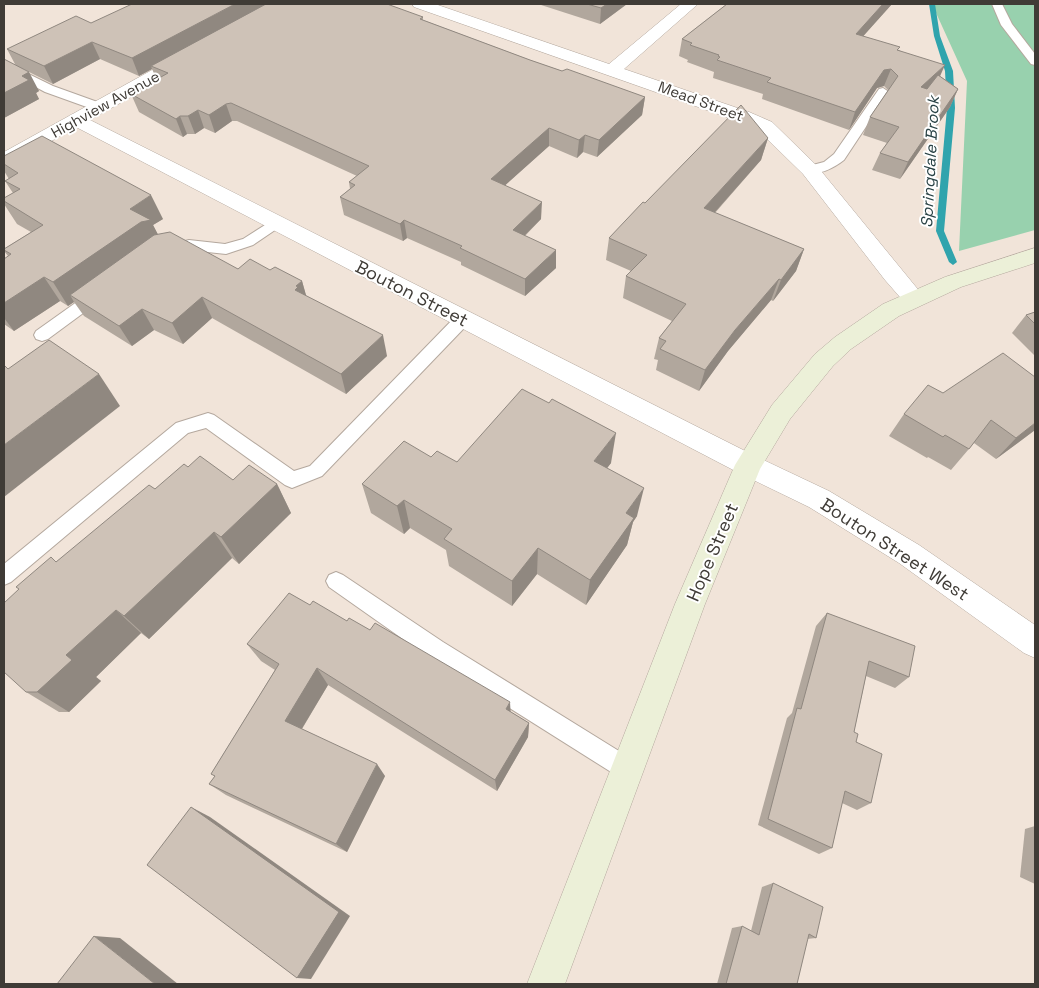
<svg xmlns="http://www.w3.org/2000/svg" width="1039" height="988" viewBox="0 0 1039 988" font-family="'Space Grotesk',sans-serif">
  <rect width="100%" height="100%" fill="#f1e4d9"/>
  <!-- green -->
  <polygon fill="#98d1ae" points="932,4 1035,4 1035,230 959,251 967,81"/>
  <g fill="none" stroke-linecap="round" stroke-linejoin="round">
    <!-- stream -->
    <polygon fill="#30a4ad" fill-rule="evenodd" points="929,4 935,4 940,36 953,71 955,108 944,231 957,262 953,265 949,262 936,231 947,108 945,71 934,36"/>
    <!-- lane casing -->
    <g stroke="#b4a89e" stroke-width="2">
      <g id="lane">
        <polygon points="992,4 1002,4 1012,24 1035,54 1035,65 1031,64 1001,25"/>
        <polygon points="4,62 53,86 103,104 105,107 103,110 95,110 45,92 4,70"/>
        <path d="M883,88L889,92L844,160C834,168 818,176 805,173L803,170L805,167L824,162L834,154L879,89Z"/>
        <polygon points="276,218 281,220 283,223 281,226 253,245 226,254 189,250 171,254 166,252 164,249 166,246 189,240 225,244 243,239"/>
        <polygon points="100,288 105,289 108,293 105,297 48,339 42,341 36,339 34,335 36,331 95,289"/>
        <polygon points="463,313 469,315 471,319 469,323 322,476 292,488 285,485 206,428 188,433 11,582 4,585 4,564 176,423 208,413 214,415 294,471 310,466 457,315"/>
        <polygon points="336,572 343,575 443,642 635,761 639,769 635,777 627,781 619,777 427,656 329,587 326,581 329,575"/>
      </g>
    </g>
    <!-- street casing -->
    <g stroke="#b4a89e" stroke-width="1">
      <g id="street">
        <polygon points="412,4 435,4 609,64 681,4 698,4 624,69 749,112 772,122 817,166 925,298 922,304 914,306 906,304 885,280 803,174 758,130 735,120 414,7"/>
        <polygon points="187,53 193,54 196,58 193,62 90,120 757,457 829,491 919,545 1035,625 1035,658 1024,653 899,563 809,507 739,473 76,127 11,164 4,166 4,152 181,54"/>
      </g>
    </g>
    <!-- secondary casing -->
    <g stroke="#b4a89e" stroke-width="1">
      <polygon id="secondary" points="1035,248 1035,263 961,287 899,316 851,349 833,366 790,419 760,469 705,604 565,984 527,984 675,604 735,465 772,405 815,354 835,337 883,304 945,277"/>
    </g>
    <!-- lane -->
    <use href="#lane" fill="#fff" fill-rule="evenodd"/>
    <!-- street -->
    <use href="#street" fill="#fff" fill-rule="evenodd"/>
    <!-- secondary -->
    <use href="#secondary" fill="#ecf0d8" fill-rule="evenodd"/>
  </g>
  <!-- wall -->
  <g fill="#b1a79d">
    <polygon points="538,4 627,4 600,24"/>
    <polygon points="727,4 892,4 863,36 899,50 940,76 958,89 950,107 900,179 872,170 880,153 887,143 863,135 870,117 888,90 884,86 877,88 849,130 762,99 763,94 713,78 714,72 687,62 688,60 679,56 682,39"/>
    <polygon points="423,17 423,20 530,60 562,71 645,97 642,115 597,157 583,152 577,158 549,146 505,185 541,219 525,236 556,268 525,296 461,265 461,262 407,238 403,241 344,215 340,197 350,189 349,182 357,176 237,121 232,121 215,133 204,128 195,134 187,134 183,137 139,112 131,94 157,80 152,69 139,76 100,59 53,84 23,69 39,91 36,93 39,99 4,118 4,59 16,66 7,49 91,23"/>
    <polygon points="768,138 761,160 715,213 804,249 796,271 773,301 771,300 728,351 699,391 656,370 658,360 654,359 659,338 672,321 623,298 626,276 631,271 606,260 609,238 645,203"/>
    <polygon points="4,156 163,219 153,225 158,235 238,269 270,270 302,281 306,296 387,356 346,394 212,318 183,344 154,330 132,346 84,316 74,302 68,306 60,301 14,331 4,324 4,259 8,256 4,251 4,249 31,232 17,224 4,204 4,198 13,193 5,181 9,179 4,171"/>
    <polygon points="1035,312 1035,356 1012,333 1026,315"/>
    <polygon points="943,393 1035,430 996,459 974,443 951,470 928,457 927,458 889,436 904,414"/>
    <polygon points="457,462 611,463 607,468 637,516 633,522 627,545 586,605 537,574 512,606 449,566 446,550 410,528 404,534 371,513 362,484"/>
    <polygon points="188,467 233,480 277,484 291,513 239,564 232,558 149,639 141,633 96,677 101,681 69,712 59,712 26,692 19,589 155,489"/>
    <polygon points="310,605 347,621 511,712 529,723 528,737 497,791 328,685 302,729 385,776 347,852 226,795 209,784 215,776 211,774 275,670 261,661 247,644"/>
    <polygon points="827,613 909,677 895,688 866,676 854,732 871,803 857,810 842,803 832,848 819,854 758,825 787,718 792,713 816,626"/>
    <polygon points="1035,826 1035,884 1020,877 1025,829"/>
    <polygon points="773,883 816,938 807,939 797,984 717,984 732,928 742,926 751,931 762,887"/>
  </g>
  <!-- shaded-wall -->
  <g fill="#908880">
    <polygon points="235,4 271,4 151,66 152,69 139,76 132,58"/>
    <polygon points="607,4 627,4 600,24 601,8"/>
    <polygon points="883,4 892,4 850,51 856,34"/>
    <polygon points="92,42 100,59 53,84 44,66"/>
    <polygon points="945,65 937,83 913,105 921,87"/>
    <polygon points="891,69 884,86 877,88 849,130 855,112 884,70"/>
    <polygon points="29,72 39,91 36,93 39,99 4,118 4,93 22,76"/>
    <polygon points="958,89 950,107 900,179 908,162"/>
    <polygon points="645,97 642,115 597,157 599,140"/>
    <polygon points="226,104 232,121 215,133 209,115"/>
    <polygon points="198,110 204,128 195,134 188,116"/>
    <polygon points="180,116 187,134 183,137 176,119"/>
    <polygon points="549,128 549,146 492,197 491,179"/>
    <polygon points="585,135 583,152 577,158 579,140"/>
    <polygon points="768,138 761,160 699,230 704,208"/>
    <polygon points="151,195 163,219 153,225 163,244 70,295 74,302 68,306 53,282 130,209"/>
    <polygon points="542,202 541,219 513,247 513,230"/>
    <polygon points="404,220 407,238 403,241 400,224"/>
    <polygon points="804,249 796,271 773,301 781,280"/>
    <polygon points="556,250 556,268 525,296 525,279"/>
    <polygon points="44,277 60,301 14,331 4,318 4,303"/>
    <polygon points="779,279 771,300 728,351 699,391 705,370 735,330"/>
    <polygon points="302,281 308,302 295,290 296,286"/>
    <polygon points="202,297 212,318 183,344 172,323"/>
    <polygon points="142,309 154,330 132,346 119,326"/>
    <polygon points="383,335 387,356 346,394 341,374"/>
    <polygon points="99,374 120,406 4,497 4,445"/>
    <polygon points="1035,423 1035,430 996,459 1016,438"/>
    <polygon points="616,433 611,463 590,490 594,461"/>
    <polygon points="277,484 291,513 239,564 221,537"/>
    <polygon points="644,488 637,516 633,522 627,545 586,605 590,580 626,513"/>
    <polygon points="404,500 410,528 404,534 397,506"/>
    <polygon points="214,532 232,558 149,639 124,616"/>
    <polygon points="538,548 537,574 512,606 512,581"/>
    <polygon points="116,610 141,633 96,677 101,681 69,712 37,692 66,655"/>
    <polygon points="317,668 328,685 298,735 285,721"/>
    <polygon points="510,702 511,717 506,709"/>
    <polygon points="529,723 528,737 497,791 495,780"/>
    <polygon points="377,764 385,776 347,852 336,844"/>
    <polygon points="191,807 210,817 350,916 311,979 297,978"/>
    <polygon points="94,936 120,938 178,984 155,984"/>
  </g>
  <!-- building -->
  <g fill="#cec2b7" stroke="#908880">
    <polygon points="132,4 235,4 132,58 92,42 44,66 7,49 76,16 91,23"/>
    <polygon points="266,4 387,4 423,17 420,19 530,60 562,71 567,69 645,97 599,140 585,135 579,140 549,128 491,179 542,202 513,230 556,250 525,279 460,248 462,246 404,220 400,224 340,197 355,185 349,182 369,166 231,103 226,104 209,115 198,110 188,116 180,116 176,119 131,94 168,73 151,66"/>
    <polygon points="587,4 607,4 601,8"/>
    <polygon points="727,4 883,4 856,34 900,47 897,50 945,65 921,87 927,89 938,75 958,89 908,162 880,153 899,127 870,117 898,76 891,69 884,70 855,112 767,82 771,78 717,60 720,57 718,56 719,55 690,45 692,43 682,39"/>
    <polygon points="4,59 29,72 22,76 29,80 4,93"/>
    <polygon points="741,105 768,138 704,208 804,249 781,280 779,279 735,330 705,370 660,349 666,341 659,338 686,304 626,276 647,255 609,238 643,202 645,203"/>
    <polygon points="42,136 151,195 130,209 151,220 141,222 53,282 44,277 4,303 4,259 11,254 4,250 4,249 43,225 4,201 4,198 20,189 5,181 18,173 4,164 4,156"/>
    <polygon points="170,232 238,269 250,259 270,270 275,267 302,281 296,286 298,287 295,290 383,335 341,374 202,297 172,323 142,309 119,326 70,295 154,235"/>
    <polygon points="1035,312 1035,324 1026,315"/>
    <polygon points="49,340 99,374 4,445 4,367 5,366 8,369"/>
    <polygon points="1003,353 1035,377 1035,423 1016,438 991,420 969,449 945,435 943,437 904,414 928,385 943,393"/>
    <polygon points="522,389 549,403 552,399 616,433 594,461 644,488 626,513 634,518 590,580 538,548 512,581 444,539 452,529 404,500 397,506 362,484 404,441 431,457 437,451 457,462"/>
    <polygon points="200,456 233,480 249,465 277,484 221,537 214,532 124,616 116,610 66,655 72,660 37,692 26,692 4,672 4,603 19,589 16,587 51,557 56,562 149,485 155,489 184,464 188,467"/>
    <polygon points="289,593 310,605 313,601 347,621 349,618 370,630 375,623 510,702 506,709 529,723 495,780 317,668 285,721 377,764 336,844 209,784 215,776 211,774 279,664 247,644"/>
    <polygon points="827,613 915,646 909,677 869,661 854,732 858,734 856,742 882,754 871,803 845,791 832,848 768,819 797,708 801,709"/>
    <polygon points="191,807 339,912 297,978 147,865"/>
    <polygon points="773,883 823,907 816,938 809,934 797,984 726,984 742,926 759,935"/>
    <polygon points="94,936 155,984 57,984"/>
  </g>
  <g text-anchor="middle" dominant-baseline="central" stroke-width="4" stroke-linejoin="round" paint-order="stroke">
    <!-- far-street labels -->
    <g font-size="15" fill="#3f3b36" stroke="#fff">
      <text transform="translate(701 101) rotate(20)">Mead Street</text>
      <text transform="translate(105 104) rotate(-29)">Highview Avenue</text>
    </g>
    <!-- far-water labels -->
    <g font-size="16" font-style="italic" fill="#294245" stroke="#fff">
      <text transform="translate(930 162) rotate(-87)">Springdale Brook</text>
    </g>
    <!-- street labels -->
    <g font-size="18" fill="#3f3b36" stroke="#fff">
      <text transform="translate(412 293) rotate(27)">Bouton Street</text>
      <text transform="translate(895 549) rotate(33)">Bouton Street West</text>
      <text transform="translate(712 552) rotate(-67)">Hope Street</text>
    </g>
  </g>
  <!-- border -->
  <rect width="1039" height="988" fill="none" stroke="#3f3b36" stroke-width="10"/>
</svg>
